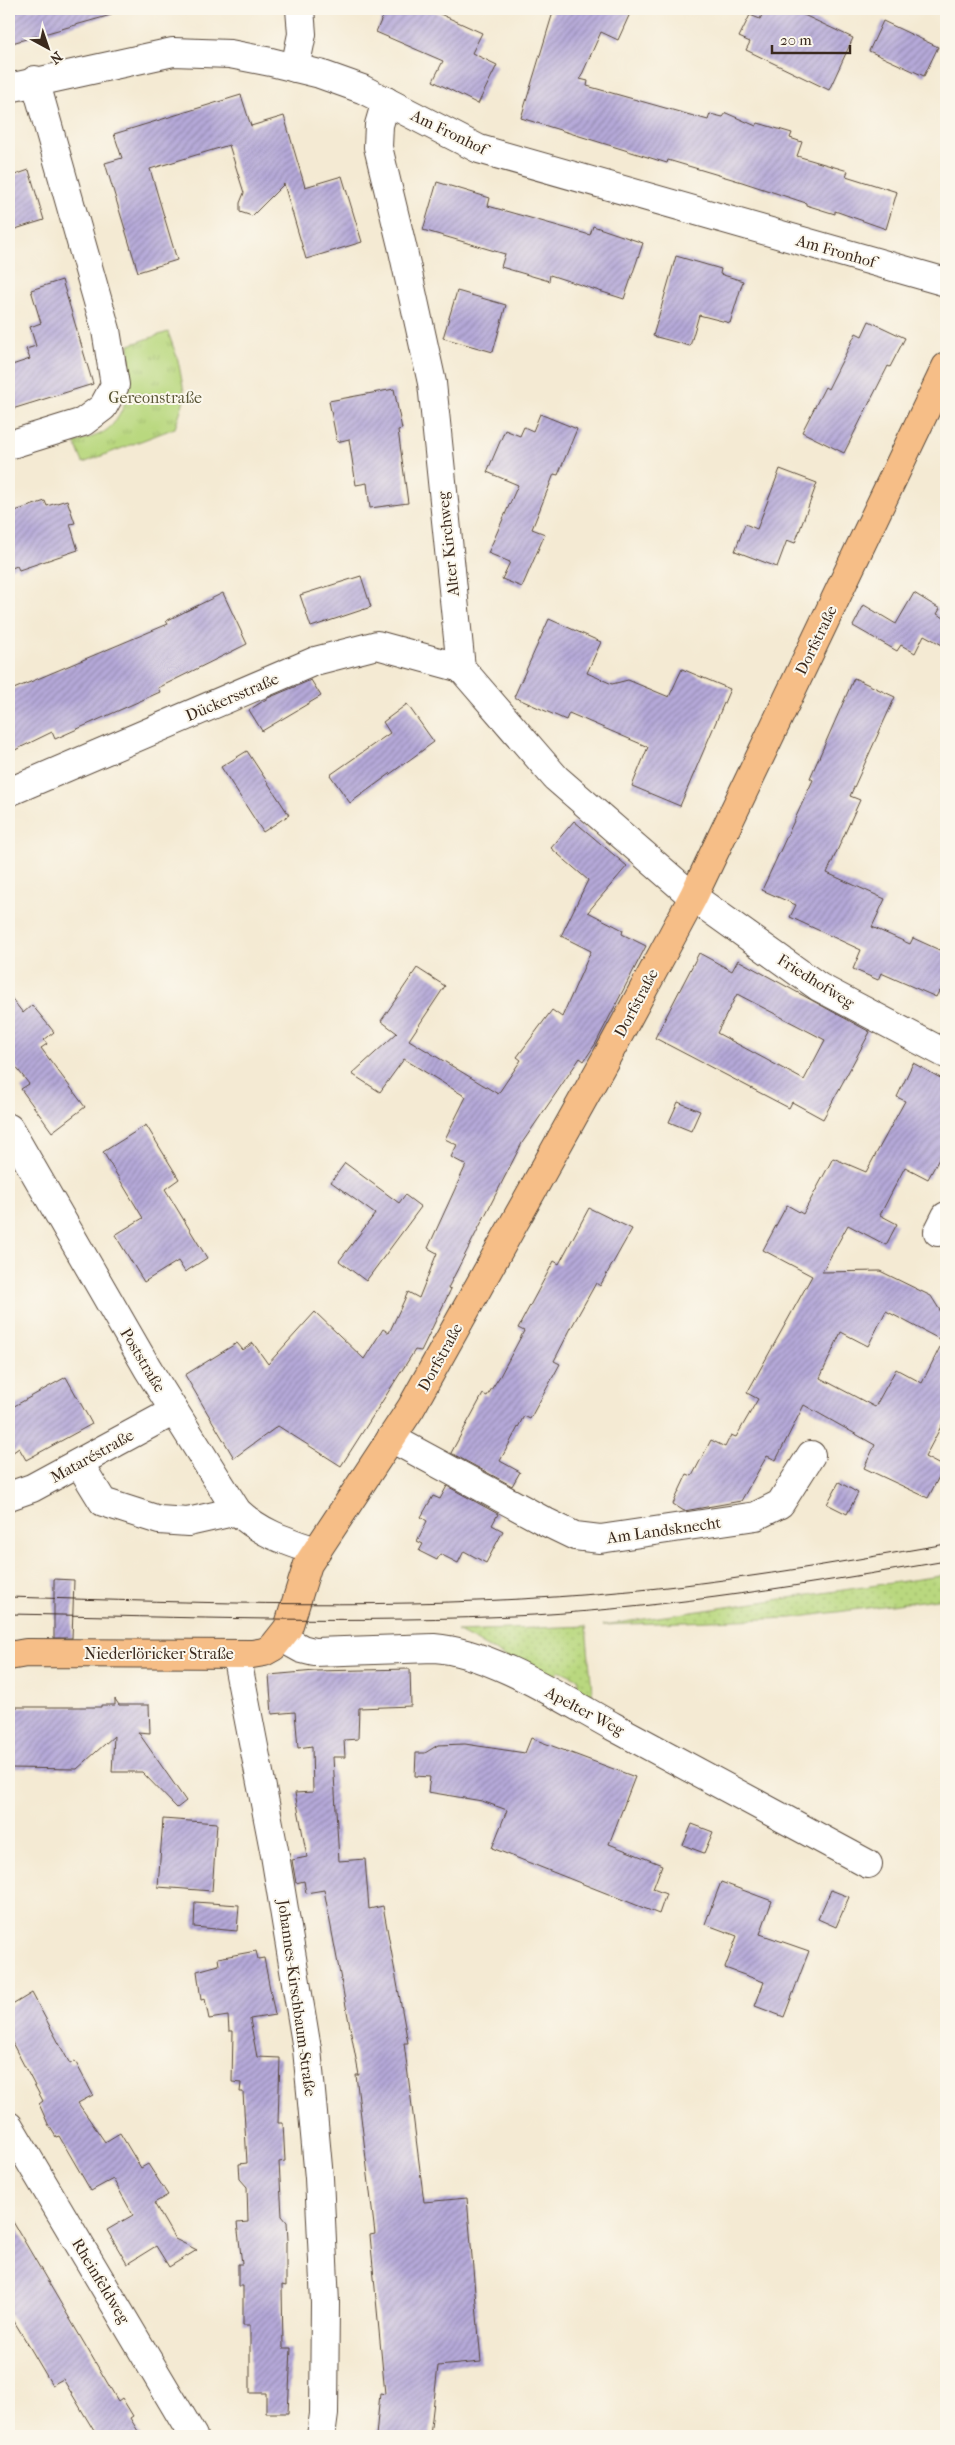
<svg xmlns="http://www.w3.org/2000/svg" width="955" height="2445" viewBox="0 0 955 2445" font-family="'IM FELL French Canon',serif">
  <defs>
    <pattern id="grass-dots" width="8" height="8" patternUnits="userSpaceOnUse" patternTransform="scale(1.25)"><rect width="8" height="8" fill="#b9d87f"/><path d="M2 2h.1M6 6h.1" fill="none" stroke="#a0ba6d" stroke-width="1.8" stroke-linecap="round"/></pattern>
    <pattern id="park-tufts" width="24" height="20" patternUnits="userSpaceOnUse" patternTransform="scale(1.25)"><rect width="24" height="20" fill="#b9d87f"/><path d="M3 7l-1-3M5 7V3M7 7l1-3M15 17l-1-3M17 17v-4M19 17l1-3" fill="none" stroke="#a0ba6d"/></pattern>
    <pattern id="building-hatch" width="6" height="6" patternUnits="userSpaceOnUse" patternTransform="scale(1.25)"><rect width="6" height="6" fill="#b5a9d9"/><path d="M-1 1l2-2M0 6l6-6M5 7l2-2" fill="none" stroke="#948aaf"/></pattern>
  </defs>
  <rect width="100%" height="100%" fill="#fbf7ec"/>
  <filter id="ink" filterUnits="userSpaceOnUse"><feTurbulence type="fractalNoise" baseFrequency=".02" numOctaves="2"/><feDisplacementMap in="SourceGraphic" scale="10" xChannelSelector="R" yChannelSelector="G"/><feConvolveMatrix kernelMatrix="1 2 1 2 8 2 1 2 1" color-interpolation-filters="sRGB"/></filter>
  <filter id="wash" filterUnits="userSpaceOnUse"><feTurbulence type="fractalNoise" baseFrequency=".0096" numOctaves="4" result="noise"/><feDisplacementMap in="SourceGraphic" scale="20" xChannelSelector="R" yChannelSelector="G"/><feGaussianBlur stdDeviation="1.12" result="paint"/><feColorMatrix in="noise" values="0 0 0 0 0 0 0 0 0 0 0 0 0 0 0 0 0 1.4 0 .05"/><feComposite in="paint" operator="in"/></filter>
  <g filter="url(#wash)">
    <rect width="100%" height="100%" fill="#f4ead3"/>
    <!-- grass -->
    <g fill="url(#grass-dots)" stroke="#7a814e">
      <polygon points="946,1575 946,1597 944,1598 791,1618 603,1625"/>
      <polygon points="586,1626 593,1702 576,1693 579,1679 559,1670 551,1681 457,1631"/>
    </g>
    <!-- park -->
    <path fill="url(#park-tufts)" stroke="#7a814e" d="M168,332L178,360L185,397L175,428L83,463L75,443C85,439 100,436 108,429C132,408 130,374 129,345Z"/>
    <g id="blocks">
      <!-- building -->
      <g fill="url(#building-hatch)" fill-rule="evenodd">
        <polygon points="9,9 110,9 111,15 12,43 9,31"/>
        <polygon points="386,9 429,9 482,33 472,53 497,65 478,104 433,81 443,61 376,32"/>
        <polygon points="554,9 632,9 618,40 601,32 580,79 588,81 587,86 708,120 710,114 723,117 726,113 756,126 758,123 792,133 790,138 802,142 797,156 848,171 846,176 897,192 886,229 835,211 835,214 806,205 806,203 742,182 668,160 667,163 521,118"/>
        <polygon points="765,9 791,9 853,38 829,90 746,50 750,42 739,37 750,15 760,19"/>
        <polygon points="883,21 938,47 924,76 869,51"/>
        <polygon points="241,95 251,126 284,116 305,187 342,176 362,242 306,259 284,184 252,216 240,212 240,203 244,193 229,145 150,169 177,260 138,272 105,163 122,158 114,134"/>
        <polygon points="29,170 44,220 9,231 9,177"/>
        <polygon points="437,182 490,198 488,206 590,235 593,226 643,243 624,299 550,275 549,281 501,267 505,254 423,230"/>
        <polygon points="676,256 721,269 720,274 743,281 730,323 699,315 690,346 653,336"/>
        <polygon points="62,280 93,384 9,410 9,366 30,359 26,349 36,346 30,327 41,323 31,290"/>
        <polygon points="457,291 506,305 493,352 443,338"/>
        <polygon points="869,321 905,338 890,367 888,366 844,453 802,432 825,387 828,389 856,333 862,336"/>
        <polygon points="394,389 402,429 398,430 408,503 370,508 367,483 356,485 349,439 337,442 329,401"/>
        <polygon points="540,414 577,429 558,475 554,474 532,529 545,534 522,587 502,579 510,562 488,553 518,485 487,472 505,430 520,436 524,427 533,431"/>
        <polygon points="780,469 817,483 795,543 787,540 777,567 735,551 745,524 757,529"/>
        <polygon points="67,500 75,523 70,524 78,550 19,570 17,566 9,569 9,513 45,501 47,506"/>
        <polygon points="361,576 371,607 311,627 300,595"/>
        <polygon points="223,593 247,644 158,688 160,692 55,739 52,732 9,753 9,691 168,624 166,621"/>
        <polygon points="914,593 940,609 937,614 946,619 946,647 924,635 915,653 901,645 897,651 853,626 864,605 896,624"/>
        <polygon points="549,619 601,642 587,673 612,684 628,680 669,697 682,669 730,689 680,806 632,786 648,747 569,713 566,720 514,697"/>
        <polygon points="854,678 895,697 850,796 860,800 827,873 885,899 872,927 910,944 913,938 946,953 946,995 939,991 936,997 881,973 878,980 853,969 861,950 790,917 796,905 762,890 813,780 810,778"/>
        <polygon points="311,680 321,696 262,731 249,710 268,698"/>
        <polygon points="407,704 434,742 350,803 330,775 390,733 383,722"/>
        <polygon points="247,751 289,815 263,832 221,767"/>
        <polygon points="574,821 627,866 588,912 623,930 622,934 646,946 596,1043 584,1061 580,1058 522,1143 448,1288 451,1289 421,1351 415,1350 341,1466 278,1426 234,1458 185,1375 237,1343 243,1350 253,1343 268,1364 315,1312 364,1359 383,1329 389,1333 408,1292 419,1298 437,1253 428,1248 466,1165 451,1157 457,1145 445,1139 466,1097 404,1059 380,1092 352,1074 397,1033 381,1021 417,968 445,986 409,1040 498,1094 521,1060 517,1057 552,1010 562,1017 591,951 561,936 588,880 551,848"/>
        <path d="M699,953L732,971L738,960L870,1032L823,1119L792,1102L789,1108L655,1038ZM737,994L825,1040L804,1080L717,1033Z"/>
        <polygon points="9,995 23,1013 32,1005 54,1032 44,1040 47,1044 41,1048 85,1107 52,1132 21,1089 29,1084 9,1058"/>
        <path d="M913,1063L946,1081V1146L928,1179L905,1167L880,1215L897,1224L886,1245L848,1225L822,1272L880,1271L931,1296L946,1320V1417L925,1457L944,1467L928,1498L864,1468L875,1445L804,1405L776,1460L767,1456L741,1501L684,1511L673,1504L687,1474L692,1476L711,1440L725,1447L731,1435L736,1437L758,1399L747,1393L812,1276L763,1250L787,1205L803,1214L833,1158L866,1172L905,1101L897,1097ZM886,1311L943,1341L922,1383L896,1369L875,1407L820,1378L841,1332L868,1346Z"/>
        <polygon points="678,1102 700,1111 691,1131 669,1122"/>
        <polygon points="146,1125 179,1179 165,1189 207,1258 185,1272 178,1261 144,1282 115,1235 143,1218 103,1152"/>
        <polygon points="345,1163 399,1203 405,1195 421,1207 366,1281 339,1261 375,1214 331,1182"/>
        <polygon points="589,1208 632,1229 600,1286 596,1283 571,1328 554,1361 560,1364 530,1419 524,1416 500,1461 520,1472 512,1486 451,1453 483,1394 487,1396 500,1376 524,1331 518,1328 554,1261 559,1264"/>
        <polygon points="66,1377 92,1424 26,1460 19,1448 9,1455 9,1409"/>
        <polygon points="839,1482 858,1493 847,1514 827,1504"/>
        <polygon points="447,1486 498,1514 492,1525 503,1531 486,1563 464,1551 458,1563 440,1554 437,1560 419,1551 423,1544 417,1541 427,1521 421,1517 433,1496 440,1499"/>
        <polygon points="54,1579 74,1580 72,1638 54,1638"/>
        <polygon points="410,1669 411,1706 359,1708 358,1739 344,1740 345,1757 333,1757 339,1861 365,1859 369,1909 383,1906 408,2043 404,2043 424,2202 467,2198 481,2362 438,2366 430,2436 376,2436 380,2393 385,2394 370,2235 375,2234 356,2075 359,2075 324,1890 306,1893 304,1881 296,1883 292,1860 307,1857 295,1793 313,1792 312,1746 298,1748 295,1712 272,1714 269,1675 315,1671"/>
        <polygon points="115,1699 119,1705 149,1705 150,1733 138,1732 186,1801 177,1808 142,1772 112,1772 114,1736 77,1769 9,1768 9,1707 101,1707 101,1705 115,1705"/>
        <polygon points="531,1738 635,1777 609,1844 662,1865 653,1889 666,1894 659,1914 492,1848 507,1810 482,1801 428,1792 430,1777 415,1776 416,1753 425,1753 438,1745 465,1744 525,1753"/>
        <polygon points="163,1819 217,1823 212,1891 158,1887"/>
        <polygon points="692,1824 713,1832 704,1853 683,1845"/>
        <polygon points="721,1882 772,1901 760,1934 809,1951 784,2017 755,2006 764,1982 725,1968 737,1936 705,1924"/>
        <polygon points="831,1890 849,1897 836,1927 818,1919"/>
        <polygon points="195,1902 239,1905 237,1931 194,1927"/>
        <polygon points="256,1951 258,1959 264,1958 275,2015 250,2019 257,2057 280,2058 278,2123 283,2123 285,2161 279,2162 282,2216 287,2222 288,2240 286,2242 286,2286 282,2285 283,2348 291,2348 288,2413 266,2413 266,2393 250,2393 250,2325 243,2325 243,2286 238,2286 238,2264 242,2264 237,2223 248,2222 247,2187 240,2179 239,2164 247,2163 243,2092 240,2092 241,2083 232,2082 233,2031 229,2031 228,2016 209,2019 205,1999 201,2000 197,1971 219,1965 218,1958"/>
        <polygon points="32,1993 70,2064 75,2061 93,2095 78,2103 105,2142 120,2133 141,2168 148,2164 168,2195 154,2203 175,2239 197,2250 169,2267 156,2246 127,2264 107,2230 133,2215 113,2179 91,2191 59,2136 56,2137 48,2124 39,2104 43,2101 9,2037 9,2007"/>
        <polygon points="9,2215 118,2401 122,2398 133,2416 130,2418 141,2436 97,2436 63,2379 52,2385 29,2346 9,2313"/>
      </g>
    </g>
  </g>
  <g filter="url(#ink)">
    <use href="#blocks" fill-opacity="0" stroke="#574739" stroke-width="1"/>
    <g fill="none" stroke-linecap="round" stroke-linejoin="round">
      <!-- minor casing -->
      <g stroke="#574739" stroke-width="30">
        <g id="minor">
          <polyline points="295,68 302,34 300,9"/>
          <polyline points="9,88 173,52 230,54 271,62 320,74 362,89 479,149 946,282"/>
          <polyline points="386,101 379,125 378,147 402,246 432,383 461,668 556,778 693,897 819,987 946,1054"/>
          <polyline points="9,445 83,422 103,407 115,385 106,330 35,80"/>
          <polyline points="9,792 315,661 377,645 461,668"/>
          <path d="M9,1128L148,1369L237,1511C260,1533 286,1541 316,1551"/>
          <polyline points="938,1232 946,1216"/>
          <polyline points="391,1438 546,1522 575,1536 600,1539 756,1516 780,1504 811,1455"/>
          <polyline points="79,1463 103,1502 159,1520 188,1522 237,1511"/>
          <polyline points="9,1496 32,1488 174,1411"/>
          <path d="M282,1638L302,1649L314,1652L434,1648C491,1652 563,1699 614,1727C698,1773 783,1818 868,1864"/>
          <polyline points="236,1654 275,1855 307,2049 319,2178 325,2303 324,2414 321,2436"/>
          <polyline points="9,2126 193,2436"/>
        </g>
      </g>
      <!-- major casing -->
      <g stroke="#574739" stroke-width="30">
        <polyline id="major" points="9,1656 26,1653 252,1654 264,1652 273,1647 288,1628 308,1564 411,1408 615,1042 693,897 946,367"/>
      </g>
      <!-- minor -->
      <use href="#minor" stroke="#fff" stroke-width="28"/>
      <!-- major -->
      <use href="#major" stroke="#f6be87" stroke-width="28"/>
      <!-- tram -->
      <g stroke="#3b2a1e" stroke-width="1">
        <path d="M9,1597C204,1603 400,1610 595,1594C713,1585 830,1564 946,1544"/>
        <path d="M9,1614C183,1617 359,1624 534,1615C672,1607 810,1584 946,1561"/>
      </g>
    </g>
  </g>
  <g text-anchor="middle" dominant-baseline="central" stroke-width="4" stroke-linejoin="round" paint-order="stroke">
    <!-- street labels -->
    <g font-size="16" fill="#3b2a1e" stroke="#fbf7ec">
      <text transform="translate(449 132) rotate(26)">Am Fronhof</text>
      <text transform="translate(836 251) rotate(16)">Am Fronhof</text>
      <text transform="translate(448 544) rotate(-96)">Alter Kirchweg</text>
      <text transform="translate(816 640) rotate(-64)">Dorfstraße</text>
      <text transform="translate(232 697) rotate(-23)">Dückersstraße</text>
      <text transform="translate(816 981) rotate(32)">Friedhofweg</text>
      <text transform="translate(636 1003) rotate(-62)">Dorfstraße</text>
      <text transform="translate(440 1357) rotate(-61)">Dorfstraße</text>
      <text transform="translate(143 1360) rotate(59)">Poststraße</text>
      <text transform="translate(92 1456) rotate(-29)">Mataréstraße</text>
      <text transform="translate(664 1530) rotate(-8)">Am Landsknecht</text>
      <text x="159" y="1653">Niederlöricker Straße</text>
      <text transform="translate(585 1711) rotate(28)">Apelter Weg</text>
      <text transform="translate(297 1998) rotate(82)">Johannes-Kirschbaum-Straße</text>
      <text transform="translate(101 2281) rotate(59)">Rheinfeldweg</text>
    </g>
    <!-- park labels -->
    <g font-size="16" fill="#5a5636" stroke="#fbf7ec">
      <text x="155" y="397">Gereonstraße</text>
    </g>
  </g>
  <!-- margin -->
  <rect width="955" height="2445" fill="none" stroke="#fbf7ec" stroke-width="30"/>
  <!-- north arrow -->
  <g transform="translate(48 48) rotate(140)" stroke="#fbf7ec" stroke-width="4" paint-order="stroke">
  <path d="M0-4L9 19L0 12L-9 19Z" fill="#3b2a1e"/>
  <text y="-8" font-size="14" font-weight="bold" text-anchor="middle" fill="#3b2a1e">N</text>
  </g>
  <!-- scale -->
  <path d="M772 45v8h78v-8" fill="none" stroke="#3b2a1e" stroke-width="2.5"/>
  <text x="780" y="45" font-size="15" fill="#3b2a1e" stroke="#fbf7ec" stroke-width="4" paint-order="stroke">20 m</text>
</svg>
